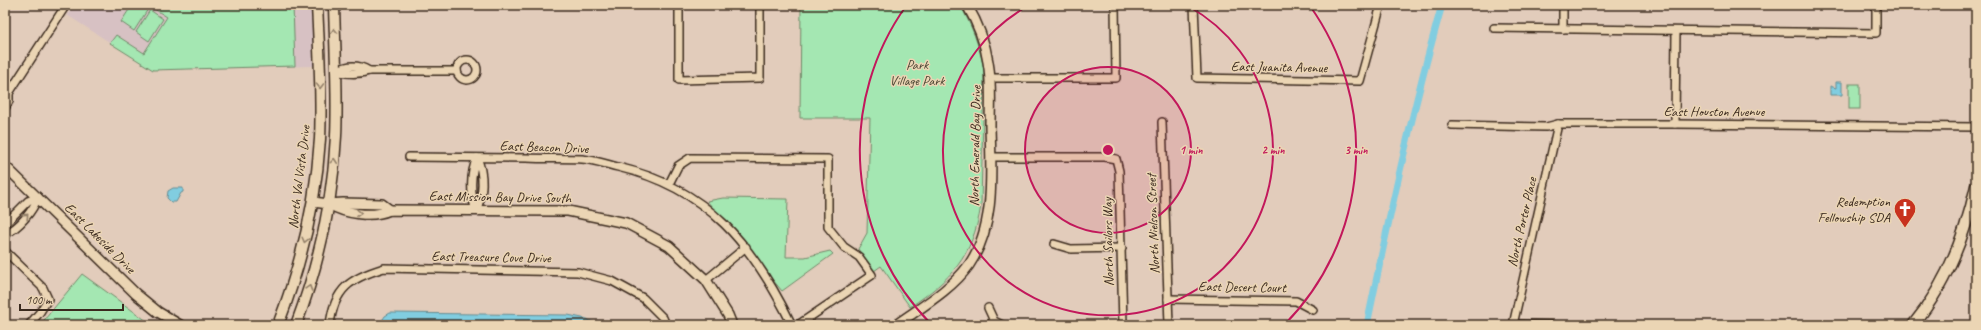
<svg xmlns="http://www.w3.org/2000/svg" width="1981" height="330" viewBox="0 0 1981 330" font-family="Caveat,sans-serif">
  <rect width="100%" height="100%" fill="#e2ccbb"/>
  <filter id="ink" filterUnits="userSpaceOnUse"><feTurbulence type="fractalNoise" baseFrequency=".025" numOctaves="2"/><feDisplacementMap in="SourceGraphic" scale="8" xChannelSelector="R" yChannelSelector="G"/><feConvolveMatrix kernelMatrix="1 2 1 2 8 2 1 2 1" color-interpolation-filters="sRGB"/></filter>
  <g filter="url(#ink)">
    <!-- built -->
    <polygon fill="#d7c1c3" points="74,5 312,5 314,66 153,70 67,15"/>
    <!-- green -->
    <g fill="#a4e7b2" stroke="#708868">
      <polygon points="132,5 142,5 148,9 134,31 121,22"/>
      <polygon points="148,5 293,5 295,66 153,70 110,43 116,35 144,53 167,17"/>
      <path d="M801,5H960C972,25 979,46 984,68L981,206C972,258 952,278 910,307L881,266L874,271L858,249L867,233L870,118H800Z"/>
      <polygon points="150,10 163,19 149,41 136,32"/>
      <rect x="1849" y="84" width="11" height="25"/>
      <polygon points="723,198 788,199 786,257 805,257 830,251 833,254 782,291 707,201"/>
      <polygon points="82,274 151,324 40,325"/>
    </g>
    <!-- water -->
    <g fill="#81cde0" stroke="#658c92">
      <polygon points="1836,82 1842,82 1842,95 1830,95 1830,86 1836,88"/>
      <polygon points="173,188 183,188 183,192 181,193 176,202 171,202 167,198 168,191"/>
      <polygon points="390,313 568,315 587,319 598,325 379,325 385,316"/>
    </g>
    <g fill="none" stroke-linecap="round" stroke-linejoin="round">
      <!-- canal -->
      <path stroke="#81cde0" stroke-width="7" d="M1367,325C1389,218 1412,110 1442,5"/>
      <!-- minor casing -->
      <g stroke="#3b2a1e" stroke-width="10">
        <g id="minor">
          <polyline points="679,5 679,80 760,78 760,5"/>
          <polyline points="1194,5 1197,78 1360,81 1381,5"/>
          <polyline points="1563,5 1563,29"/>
          <polyline points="1494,28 1876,33 1876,5"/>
          <circle cx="467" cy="70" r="10"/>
          <path d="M336,71C347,74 358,75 369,71H457"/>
          <path d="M336,71C347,65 358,64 369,71"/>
          <polyline points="990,78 1116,78 1115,5"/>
          <polyline points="5,95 9,93 66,5"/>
          <polyline points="5,108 9,101 9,93"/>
          <polyline points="1162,122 1169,325"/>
          <polyline points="1675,124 1676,31"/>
          <polyline points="1452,125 1546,127 1558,124 1675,124 1976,127"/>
          <path d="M409,157C449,157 488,158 527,158C545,159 564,158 582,159C594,160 606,164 618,167C708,188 753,245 792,325"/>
          <polyline points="991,157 1105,157 1116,159 1119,171 1123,325"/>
          <polyline points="669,184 678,166 690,158 828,159 828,227 844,247 859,257 872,275 798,325"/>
          <path d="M476,210C484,195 484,173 477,158"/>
          <path d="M476,210C470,195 470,173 477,158"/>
          <polyline points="5,224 28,201 38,197"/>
          <path d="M5,234C19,228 33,211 38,197"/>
          <polyline points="1054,244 1071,249 1122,248"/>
          <polyline points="5,251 43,288 48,299 40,312 29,325"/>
          <polyline points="706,280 746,247"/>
          <polyline points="1168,299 1296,301 1313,310"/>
          <polyline points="988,308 994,321 1002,325"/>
          <polyline points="1513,324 1552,325"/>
          <path d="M330,325C334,288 351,278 384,268L578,272L612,281L643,298L663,318L666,325"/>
          <polyline points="1513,325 1558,124"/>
        </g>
      </g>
      <!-- tertiary casing -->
      <g stroke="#3b2a1e" stroke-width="12">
        <g id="tertiary">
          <polyline points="5,166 136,294 158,312 180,325"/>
          <polyline points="313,202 329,204 343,203 382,204 390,210"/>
          <path d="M329,204C346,214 372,218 390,210L568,211L626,223L669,246L706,280L728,315L732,325"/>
          <path d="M896,325C921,307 951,290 969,265C996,225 991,172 990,126C990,105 992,83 988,62C985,42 977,22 967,5"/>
        </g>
      </g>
      <!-- secondary casing -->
      <g stroke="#3b2a1e" stroke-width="13">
        <g id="secondary">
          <path d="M278,325C301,265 316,203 320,139C322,94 319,49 317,5"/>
          <path d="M296,325C319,264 333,201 336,136C338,92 335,48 334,5"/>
          <path d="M1913,325C1946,285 1965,236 1976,186"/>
        </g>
      </g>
      <!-- minor -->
      <use href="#minor" stroke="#ebd5b4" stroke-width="7"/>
      <!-- tertiary -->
      <use href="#tertiary" stroke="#ebd5b4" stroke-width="9"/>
      <!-- secondary -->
      <use href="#secondary" stroke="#ebd5b4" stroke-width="10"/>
    </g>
    <!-- one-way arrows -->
    <defs><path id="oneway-chevron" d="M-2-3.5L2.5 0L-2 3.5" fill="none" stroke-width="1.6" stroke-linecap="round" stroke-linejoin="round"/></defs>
    <g stroke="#938069">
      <use href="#oneway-chevron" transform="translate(334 31) rotate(-92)"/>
      <use href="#oneway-chevron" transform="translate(320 86) rotate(89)"/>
      <use href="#oneway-chevron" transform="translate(334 161) rotate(-85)"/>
      <use href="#oneway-chevron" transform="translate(359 213) rotate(1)"/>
      <use href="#oneway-chevron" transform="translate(26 216) rotate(-46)"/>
      <use href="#oneway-chevron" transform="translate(305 240) rotate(104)"/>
      <use href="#oneway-chevron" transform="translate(309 288) rotate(-73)"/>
    </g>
  </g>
  <!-- distance rings -->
  <circle cx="1108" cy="150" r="83" fill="#c2185b" fill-opacity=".12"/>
  <g fill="none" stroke="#c2185b" stroke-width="2">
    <circle cx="1108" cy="150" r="83"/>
    <path d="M1188 6A165 165 0 1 1 1028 6"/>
    <path d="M931 324A248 248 0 0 1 906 6M1310 6A248 248 0 0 1 1285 324"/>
  </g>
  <!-- icons -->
  <defs>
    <g id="church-pin" transform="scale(1.15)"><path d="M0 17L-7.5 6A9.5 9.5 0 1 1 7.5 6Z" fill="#c8321e" stroke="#ebd5b4"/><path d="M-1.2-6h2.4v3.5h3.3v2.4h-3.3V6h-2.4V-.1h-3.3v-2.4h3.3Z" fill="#fff"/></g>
  </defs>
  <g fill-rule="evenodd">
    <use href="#church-pin" x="1905" y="209"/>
  </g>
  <g text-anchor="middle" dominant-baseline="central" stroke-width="3" stroke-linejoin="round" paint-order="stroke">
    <!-- park labels -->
    <g font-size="14" fill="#4b4634" stroke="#ebd5b4">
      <text x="917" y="64">Park<tspan x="917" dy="16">Village Park</tspan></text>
    </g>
    <!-- street labels -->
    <g font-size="14" fill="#3b2a1e" stroke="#ebd5b4">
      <text transform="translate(1279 67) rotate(1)">East Juanita Avenue</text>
      <text x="1714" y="111">East Houston Avenue</text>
      <text transform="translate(975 146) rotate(-89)">North Emerald Bay Drive</text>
      <text transform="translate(544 147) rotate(2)">East Beacon Drive</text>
      <text transform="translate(299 177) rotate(-83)">North Val Vista Drive</text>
      <text transform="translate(500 197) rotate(1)">East Mission Bay Drive South</text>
      <text transform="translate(1522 222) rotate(-77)">North Porter Place</text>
      <text transform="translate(1153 224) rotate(-92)">North Nielson Street</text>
      <text transform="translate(100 238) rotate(45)">East Lakeside Drive</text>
      <text transform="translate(1108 242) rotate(-91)">North Sailors Way</text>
      <text transform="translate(491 257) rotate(1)">East Treasure Cove Drive</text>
      <text transform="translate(1242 287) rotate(1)">East Desert Court</text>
    </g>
    <!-- poi labels -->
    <g font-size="14" fill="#3b2a1e" stroke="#ebd5b4" text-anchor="end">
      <text x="1890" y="201">Redemption<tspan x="1890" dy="16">Fellowship SDA</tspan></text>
    </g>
  </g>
  <circle cx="1108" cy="150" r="6" fill="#c2185b" stroke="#ebd5b4" stroke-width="2"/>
  <g font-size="12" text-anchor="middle" font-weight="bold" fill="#c2185b" stroke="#ebd5b4" stroke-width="3" stroke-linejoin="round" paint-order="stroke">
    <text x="1191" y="154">1 min</text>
    <text x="1273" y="154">2 min</text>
    <text x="1356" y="154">3 min</text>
  </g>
  <!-- margin -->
  <rect width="1981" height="330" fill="none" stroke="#ebd5b4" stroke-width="20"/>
  <rect x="10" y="10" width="1961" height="310" fill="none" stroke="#3b2a1e" stroke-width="1.5" filter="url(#ink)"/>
  <!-- scale -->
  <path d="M20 304v6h103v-6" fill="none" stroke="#3b2a1e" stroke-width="2"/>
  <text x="26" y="304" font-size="12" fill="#3b2a1e" stroke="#ebd5b4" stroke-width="3" paint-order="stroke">100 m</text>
</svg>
